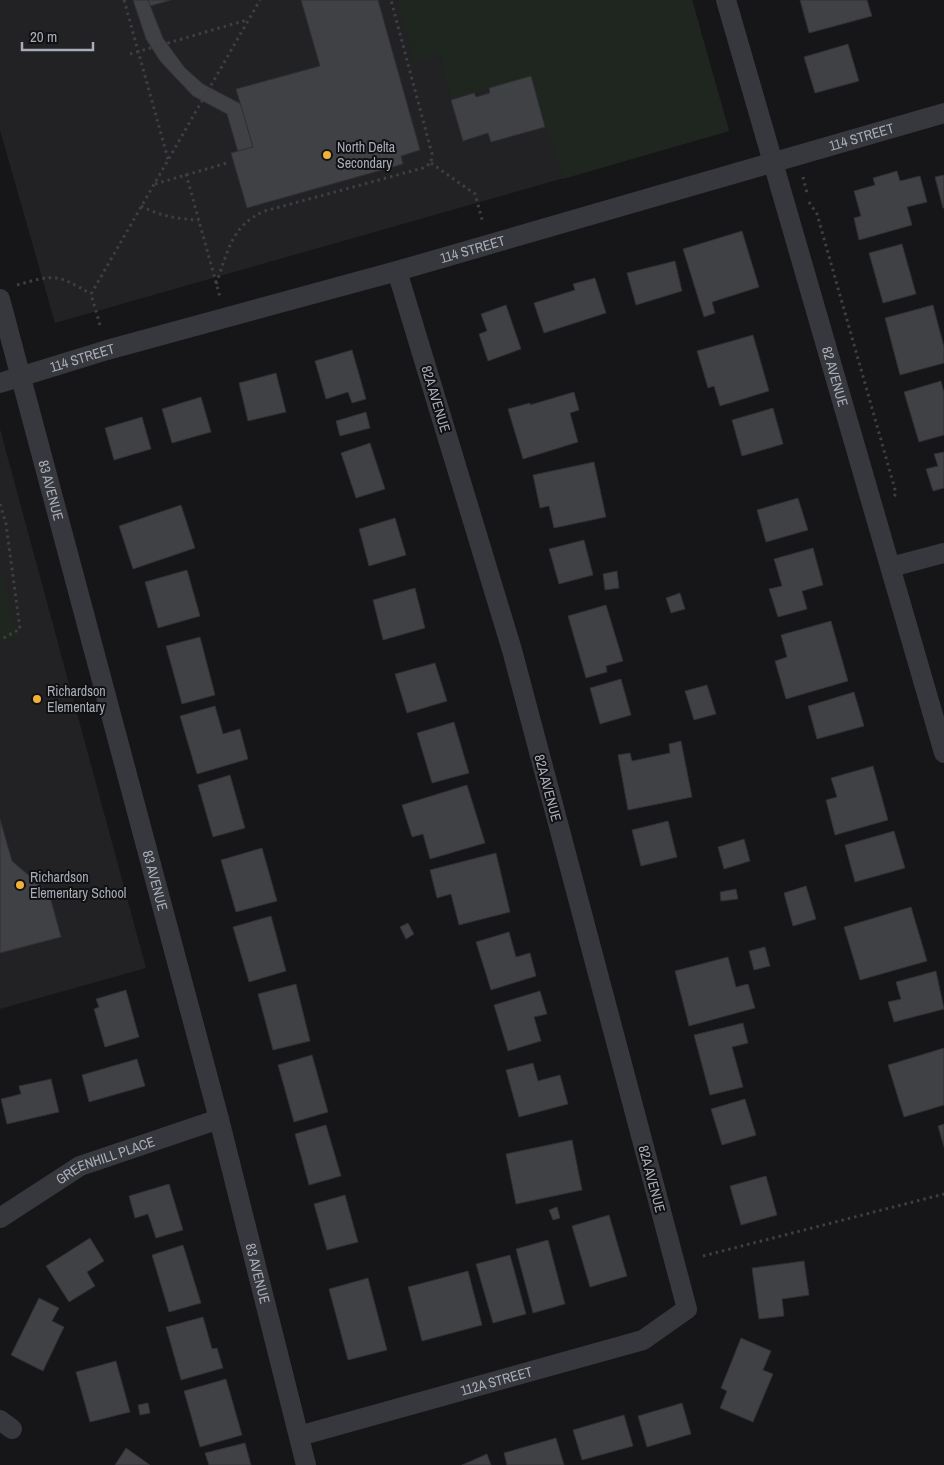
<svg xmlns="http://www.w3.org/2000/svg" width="944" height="1465" viewBox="0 0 944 1465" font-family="'Archivo Narrow',sans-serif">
  <rect width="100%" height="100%" fill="#161618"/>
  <!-- built -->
  <g fill="#222225">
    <polygon points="0,0 692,0 729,131 55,323 0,130"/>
    <polygon points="0,429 146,968 0,1009"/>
  </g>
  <!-- green -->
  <g fill="#1e261f">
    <polygon points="397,0 692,0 729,131 563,179 531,76 451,100 440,56 414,63"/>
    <polygon points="0,569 19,636 0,642"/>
  </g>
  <!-- building -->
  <g fill="#404145" stroke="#303034">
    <polygon points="133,0 148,0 163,38 185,68 203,84 241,104 253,147 238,152 227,114 193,96 160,61 146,39"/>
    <polygon points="148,0 171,0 150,6"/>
    <polygon points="301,0 378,0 420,150 401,156 403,164 247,208 231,153 253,147 236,89 320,66"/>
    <polygon points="800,0 867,0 872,16 809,33"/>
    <polygon points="848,44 859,81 815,93 804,57"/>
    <polygon points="531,76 545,127 491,142 488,133 463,141 451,100 474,93 476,97 490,93 489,88"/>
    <polygon points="897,171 900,181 920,176 927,202 907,207 912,225 859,240 854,218 861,216 854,191 875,185 873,178"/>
    <polygon points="944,175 944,208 943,208 935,177"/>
    <polygon points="742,231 759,287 712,302 715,313 704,317 683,249"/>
    <polygon points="902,244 916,294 883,303 869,253"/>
    <polygon points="675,261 682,291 636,305 627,273"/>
    <polygon points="595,278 606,313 544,333 534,303 575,290 573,284"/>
    <polygon points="506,305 521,349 488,361 479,334 487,331 481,314"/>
    <polygon points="933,305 944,347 944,363 900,375 885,318"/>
    <polygon points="753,335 769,391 720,406 714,386 708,388 697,351"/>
    <polygon points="352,350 366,399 352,403 348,392 326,399 315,361"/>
    <polygon points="276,373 286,412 248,421 239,383"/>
    <polygon points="941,381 944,393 944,435 919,442 904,392"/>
    <polygon points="574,392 579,410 570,413 578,442 523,459 508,409 530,403 530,405"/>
    <polygon points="201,397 211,432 172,443 162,409"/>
    <polygon points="773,408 783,444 742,456 732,420"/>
    <polygon points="366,412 370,428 340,436 336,421"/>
    <polygon points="142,417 151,449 114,460 105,428"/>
    <polygon points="370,443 385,489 356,498 341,453"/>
    <polygon points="944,452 944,488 933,491 926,469 938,466 934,454"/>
    <polygon points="594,462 606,517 554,528 549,506 540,508 533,475"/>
    <polygon points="798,498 808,530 766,542 757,510"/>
    <polygon points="181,505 195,548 133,569 119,526"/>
    <polygon points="395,518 406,555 369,566 359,529"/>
    <polygon points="584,540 593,575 559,584 549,549"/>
    <polygon points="813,548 823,585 802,591 807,609 778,617 769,589 782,586 774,559"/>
    <polygon points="187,570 200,616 158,628 145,582"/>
    <polygon points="617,571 619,588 605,590 603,574"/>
    <polygon points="415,588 425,628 383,640 373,600"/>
    <polygon points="680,593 685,609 671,613 666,598"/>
    <polygon points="606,605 623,661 606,666 607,672 586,678 568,616"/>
    <polygon points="831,621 848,681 786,699 775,661 787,657 781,635"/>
    <polygon points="200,637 215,695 182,704 166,646"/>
    <polygon points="435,663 447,701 407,713 395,674"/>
    <polygon points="621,679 631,715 600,724 590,688"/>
    <polygon points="707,685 716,714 694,720 685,691"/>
    <polygon points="854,692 864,726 817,739 808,706"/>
    <polygon points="215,706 223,734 240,729 248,759 197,774 180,716"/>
    <polygon points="454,722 469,773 432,783 417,733"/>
    <polygon points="681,741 692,797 628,810 618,755 630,753 632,761 670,753 669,744"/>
    <polygon points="873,766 888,820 835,835 826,800 837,797 831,778"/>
    <polygon points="230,775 245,828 213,837 198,785"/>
    <polygon points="467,785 485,843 430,859 423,834 412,837 402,805"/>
    <polygon points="0,819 12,861 49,893 61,937 0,953"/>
    <polygon points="668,821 677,857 641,866 632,830"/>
    <polygon points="894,831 905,868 855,882 845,845"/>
    <polygon points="744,839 750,861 724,869 718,847"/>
    <polygon points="262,848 277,901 236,912 221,860"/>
    <polygon points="496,853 510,912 459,925 451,894 437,898 430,870"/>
    <polygon points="806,886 816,919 793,926 784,893"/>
    <polygon points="736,889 738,899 721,901 720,892"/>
    <polygon points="911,907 927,961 860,980 844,927"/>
    <polygon points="271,916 286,971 249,982 233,927"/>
    <polygon points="408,923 414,934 406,939 400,927"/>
    <polygon points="509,932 516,957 530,953 536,976 491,990 476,942"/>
    <polygon points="765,947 770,966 754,970 749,951"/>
    <polygon points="728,957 736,987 748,984 755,1008 689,1026 675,971"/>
    <polygon points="936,971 944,1009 894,1022 888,1002 901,999 896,982"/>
    <polygon points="296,984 310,1041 273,1050 258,994"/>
    <polygon points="126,990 139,1037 105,1047 94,1009 99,1007 96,999"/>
    <polygon points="540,991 547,1014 534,1017 541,1041 508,1051 494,1005"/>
    <polygon points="743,1023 748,1043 732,1047 743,1087 710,1095 694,1035"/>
    <polygon points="944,1048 944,1105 904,1117 888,1065"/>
    <polygon points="312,1055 328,1112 294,1122 278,1065"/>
    <polygon points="137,1059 145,1086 89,1102 82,1075"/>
    <polygon points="533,1063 538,1081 560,1075 568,1104 519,1117 506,1070"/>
    <polygon points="51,1079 59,1112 7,1124 1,1099 21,1094 19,1086"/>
    <polygon points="745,1099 756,1135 722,1145 711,1109"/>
    <polygon points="944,1124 944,1147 938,1126"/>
    <polygon points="326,1125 341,1176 309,1185 295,1134"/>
    <polygon points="572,1140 582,1190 516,1204 506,1154"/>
    <polygon points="766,1176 777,1215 741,1225 730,1186"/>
    <polygon points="169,1184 183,1230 156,1238 148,1214 135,1218 129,1196"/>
    <polygon points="345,1195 358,1242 327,1250 314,1204"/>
    <polygon points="557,1207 560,1218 553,1220 549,1210"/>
    <polygon points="609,1215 627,1276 590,1287 572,1226"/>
    <polygon points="90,1238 104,1261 87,1272 95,1286 69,1302 46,1266"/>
    <polygon points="548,1240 565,1304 533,1313 516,1249"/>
    <polygon points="183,1245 201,1303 169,1312 152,1255"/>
    <polygon points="510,1255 526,1314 493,1323 476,1264"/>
    <polygon points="804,1261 809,1295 782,1299 784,1316 759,1319 752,1268"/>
    <polygon points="468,1271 482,1325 422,1341 408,1287"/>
    <polygon points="368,1278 387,1350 348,1360 329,1289"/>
    <polygon points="39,1298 59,1308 52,1321 64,1327 43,1371 11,1355"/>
    <polygon points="203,1317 212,1349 217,1348 223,1368 181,1380 166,1327"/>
    <polygon points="741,1338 771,1351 763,1370 773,1374 753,1422 720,1408 727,1391 721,1388"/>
    <polygon points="116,1361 130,1412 90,1422 76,1372"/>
    <polygon points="226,1379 242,1435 200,1447 184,1391"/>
    <polygon points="148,1403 150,1413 140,1415 138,1405"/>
    <polygon points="682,1403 691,1434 647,1447 638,1416"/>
    <polygon points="624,1415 633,1446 582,1460 573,1430"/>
    <polygon points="556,1438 564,1465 507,1465 504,1453"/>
    <polygon points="245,1443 251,1465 209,1465 205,1453"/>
    <polygon points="126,1448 150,1465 115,1465"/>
    <polygon points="487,1454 491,1465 462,1465"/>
  </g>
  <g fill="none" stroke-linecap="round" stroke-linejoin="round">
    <!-- path -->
    <g stroke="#3d3f44" stroke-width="3" stroke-dasharray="2.5 4" stroke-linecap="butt">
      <polyline points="124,0 168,159"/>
      <polyline points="130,54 247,20"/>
      <polyline points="431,163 475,194 483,223"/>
      <polyline points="186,174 220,297"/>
      <polyline points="803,177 807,193"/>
      <polyline points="155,184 227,163"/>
      <polyline points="809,202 817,214 896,493 893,499"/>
      <path d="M141,206C160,216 178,219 199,220"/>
      <path d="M216,284C228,252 231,225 265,211L423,168L431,163L432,154L391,0"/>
      <path d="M17,285C55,274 57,274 91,294"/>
      <polyline points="100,325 91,294 260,0"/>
      <polyline points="0,504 6,524 20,629 0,640"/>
      <polyline points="703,1256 944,1194"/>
    </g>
    <!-- minor -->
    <g stroke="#37383d" stroke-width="20">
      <path id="s1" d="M726,0L944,753"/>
      <path id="s2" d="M0,299L219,1119L306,1465"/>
      <path id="s3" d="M0,383L107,350L397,271L944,113"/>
      <polyline points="891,567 944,553"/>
      <path id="s4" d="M0,1218L80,1166L219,1119"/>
      <polyline points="0,1420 12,1429"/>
      <path id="s5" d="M299,1436L643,1340L687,1309L512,650L397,271"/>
    </g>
  </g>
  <!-- markers -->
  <g fill="#f2b134" stroke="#111113" stroke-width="2">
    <circle cx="327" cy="155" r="5"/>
    <circle cx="37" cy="699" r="5"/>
    <circle cx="20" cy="885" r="5"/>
  </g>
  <g text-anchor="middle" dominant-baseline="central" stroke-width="4" stroke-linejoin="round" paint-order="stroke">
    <!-- street labels -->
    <g font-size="14" fill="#a8adb8" stroke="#111113">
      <text stroke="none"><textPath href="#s3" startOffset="896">114 STREET</textPath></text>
      <text stroke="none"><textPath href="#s3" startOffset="491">114 STREET</textPath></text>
      <text stroke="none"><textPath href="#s3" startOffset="86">114 STREET</textPath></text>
      <text stroke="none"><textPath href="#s1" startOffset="392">82 AVENUE</textPath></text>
      <text transform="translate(436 399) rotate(73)">82A AVENUE</text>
      <text stroke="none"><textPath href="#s2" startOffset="198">83 AVENUE</textPath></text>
      <text transform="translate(548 788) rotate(75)">82A AVENUE</text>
      <text stroke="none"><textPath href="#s2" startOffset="602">83 AVENUE</textPath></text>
      <text stroke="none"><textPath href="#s4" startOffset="121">GREENHILL PLACE</textPath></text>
      <text transform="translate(652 1179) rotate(75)">82A AVENUE</text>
      <text stroke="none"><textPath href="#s2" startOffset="1008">83 AVENUE</textPath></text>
      <text stroke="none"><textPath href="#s5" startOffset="205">112A STREET</textPath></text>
    </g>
    <!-- poi labels -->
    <g font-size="14" fill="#a8adb8" stroke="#111113" text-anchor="start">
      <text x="337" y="147">North Delta<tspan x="337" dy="16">Secondary</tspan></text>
      <text x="47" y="691">Richardson<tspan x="47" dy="16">Elementary</tspan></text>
      <text x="30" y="877">Richardson<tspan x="30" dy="16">Elementary School</tspan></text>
    </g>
  </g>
  <!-- scale -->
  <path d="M22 42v8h71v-8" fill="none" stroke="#a8adb8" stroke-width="2.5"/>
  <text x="30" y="42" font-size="15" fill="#a8adb8" stroke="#111113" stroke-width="4" paint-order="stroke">20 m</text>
</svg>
